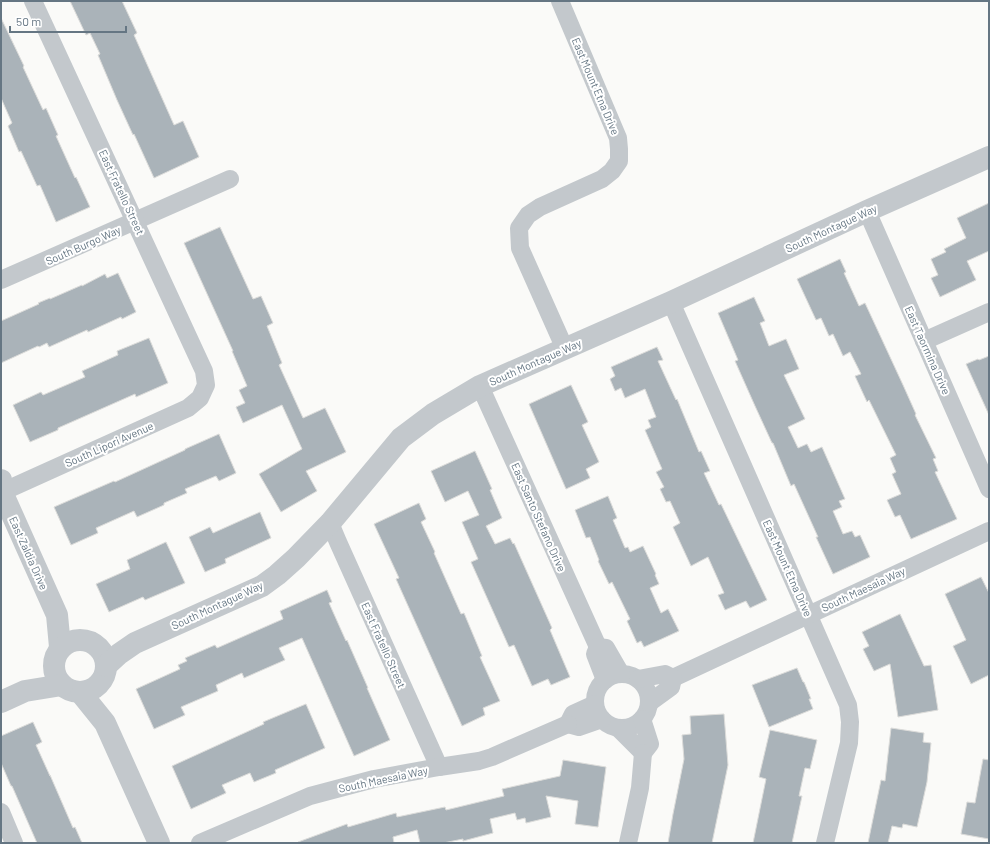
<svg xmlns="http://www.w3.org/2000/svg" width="990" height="844" viewBox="0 0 990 844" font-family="Barlow,sans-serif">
  <rect width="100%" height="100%" fill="#fafaf8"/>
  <!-- building -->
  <g fill="#aab3b9" stroke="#dcdcda">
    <polygon points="70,1 122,1 137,33 134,35 174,125 183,121 199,157 154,178 134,134 133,135 117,100 98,55 100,54 90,33 86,35"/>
    <polygon points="1,18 24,66 23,67 43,110 46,108 58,135 56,136 75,178 76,177 90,207 56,222 40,185 37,186 21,151 19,152 8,126 12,123 1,98"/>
    <polygon points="989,203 989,251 967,261 976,280 940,297 931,278 938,275 931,259 946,252 944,249 966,238 957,218"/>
    <polygon points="220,227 253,299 261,296 273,323 267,326 282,363 279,365 303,418 325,408 346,452 306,471 317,491 281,512 259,474 302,449 282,405 243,423 236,407 245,403 239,390 247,386 232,351 233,351 184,243"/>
    <polygon points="840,259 846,272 844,273 859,306 865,303 903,385 916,414 915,415 936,458 933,459 938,471 935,472 957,519 911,539 900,515 895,517 887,500 901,494 892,474 896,472 890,458 896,455 869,400 867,402 855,376 861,374 850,352 843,356 833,334 829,336 821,318 816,320 797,279"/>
    <polygon points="118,273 136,312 122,319 121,317 88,332 87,330 49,347 47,343 39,347 38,346 1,363 1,321 39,304 38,303 50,298 50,299 82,285 82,286 105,274 107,278"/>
    <polygon points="754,297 765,321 760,323 769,346 786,339 799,369 784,375 805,419 788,427 798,448 807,444 811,452 822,447 845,499 839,501 842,507 833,511 843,534 852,531 855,537 860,535 870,557 833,574 816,537 818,537 794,484 791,486 773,443 772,443 755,406 735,361 738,360 718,313"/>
    <polygon points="149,338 168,383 136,397 135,394 58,428 58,430 30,442 13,405 41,392 43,395 85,377 82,371 118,355 117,351"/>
    <polygon points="657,347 663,360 658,361 676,400 677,399 699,452 701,451 710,471 704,473 719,505 721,504 767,600 750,608 746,601 725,610 718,595 724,593 708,557 691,566 673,527 680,523 670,501 666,502 660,489 664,487 656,472 662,469 645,430 651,427 648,420 656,417 645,389 625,398 621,388 615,391 610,379 615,376 611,367"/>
    <polygon points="989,356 989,415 966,364 978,359 979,360"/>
    <polygon points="571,385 588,422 582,425 599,462 586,469 590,478 566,489 529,404"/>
    <polygon points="219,434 236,473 219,481 216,476 185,489 187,493 164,503 164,505 137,517 134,511 96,528 98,533 71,545 54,507 114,481 115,482 185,450 185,449"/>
    <polygon points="475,451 492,489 490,490 502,518 486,526 495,544 510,538 513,544 514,543 552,628 550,630 570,677 551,685 548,679 532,686 514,645 509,647 471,562 478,559 462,522 479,515 468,491 445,502 431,471"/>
    <polygon points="608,496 617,518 613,520 625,548 628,547 630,552 643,546 656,574 655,575 659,584 650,588 661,613 668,609 679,631 644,647 641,641 637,643 627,621 630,619 612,582 609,584 598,561 599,560 590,537 586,538 575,510"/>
    <polygon points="419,503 426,519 421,522 435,552 434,553 461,614 464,613 482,656 480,657 500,701 483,708 485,715 462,726 396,579 399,578 374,524"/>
    <polygon points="260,512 271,538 225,559 226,563 205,572 189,537 210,527 213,533"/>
    <polygon points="166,542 185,583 145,600 143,597 109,612 96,584 130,569 127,560"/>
    <polygon points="981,577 989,593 989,675 971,684 953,646 966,640 945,594"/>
    <polygon points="327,590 332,602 329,603 346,641 347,640 368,688 367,688 390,740 354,756 302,638 279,648 285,660 244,678 242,673 216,685 218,691 181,707 185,715 154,729 136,689 180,669 178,665 187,661 185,658 215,645 217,648 283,619 280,611"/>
    <polygon points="900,614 924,666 931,665 938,710 898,717 890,664 874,671 863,649 869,646 862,632"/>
    <polygon points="797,668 803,682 804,682 811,699 809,699 813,709 769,727 752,685"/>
    <polygon points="306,704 325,748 275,770 276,773 254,782 250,773 222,785 226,793 191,809 172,766 264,724 263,722"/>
    <polygon points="724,714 728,765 712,843 668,843 673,814 684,759 682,735 691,734 690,716"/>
    <polygon points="33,722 42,742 36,745 50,776 50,775 73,828 75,827 82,843 37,843 12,786 11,786 1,763 1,736"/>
    <polygon points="891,728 924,733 923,742 931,743 927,782 917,827 903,824 902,828 892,826 888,843 868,843 881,780 885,781"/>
    <polygon points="770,730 817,740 810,769 805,768 799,796 802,796 792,843 753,843 766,779 759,777"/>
    <polygon points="983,759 989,760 989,839 961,834 967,802 975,803"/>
    <polygon points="563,760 606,767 598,827 575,824 578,801 546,796 551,817 526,823 525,818 517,820 515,813 490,819 493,833 463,841 463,839 443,843 420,843 417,830 393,837 394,843 299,843 298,842 347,824 348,827 396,813 397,817 445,807 446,810 504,796 502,789 560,776"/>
  </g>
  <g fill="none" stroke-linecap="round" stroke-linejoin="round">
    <!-- minor -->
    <g stroke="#c3c8cc" stroke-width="18">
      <polyline points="560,1 618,138 619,149 619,161 612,171 602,179 540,207 528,215 519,228 520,248 565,349"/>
      <polyline points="867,211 989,489"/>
      <polyline points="1,280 230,179"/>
      <polyline points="671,302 848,705 850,722 849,743 825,843"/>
      <polyline points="924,341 989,312"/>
      <polyline points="480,386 598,647"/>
      <polyline points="2,492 188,408 200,398 206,385 204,371 33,1"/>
      <polyline points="330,523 338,542 439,767"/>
      <circle cx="622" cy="701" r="27"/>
      <polyline points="673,678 989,531"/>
      <polyline points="638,679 665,674 673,678 671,687 649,703"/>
      <polyline points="605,680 595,654 598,647 606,648 621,674"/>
      <polyline points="595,704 573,714 568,724 579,727 602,719"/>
      <polyline points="618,728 643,753 650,744 642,719"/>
      <polyline points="1,812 14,843"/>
      <polyline points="200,843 310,796 374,779 439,767 479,761 492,757 568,724"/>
      <polyline points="628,843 640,788 643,753"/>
    </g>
    <!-- tertiary -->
    <g stroke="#c3c8cc" stroke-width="22">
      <polyline points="1,480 2,492 57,615 60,647"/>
      <circle cx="80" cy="666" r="26"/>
      <polyline points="106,666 119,654 135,643 262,586 277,575 296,558 330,523 401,438 433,414 480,386 671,302 867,211 989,157"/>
      <polyline points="80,692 105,723 159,843"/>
      <polyline points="1,702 25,691 62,685"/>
    </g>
  </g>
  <g text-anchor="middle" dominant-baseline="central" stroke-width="4" stroke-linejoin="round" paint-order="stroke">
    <!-- street labels -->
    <g font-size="11" fill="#657683" stroke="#fff">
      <text transform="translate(596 86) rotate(67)">East Mount Etna Drive</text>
      <text transform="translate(122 192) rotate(65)">East Fratello Street</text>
      <text transform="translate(831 228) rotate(-25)">South Montague Way</text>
      <text transform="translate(83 245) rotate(-24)">South Burgo Way</text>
      <text transform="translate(928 350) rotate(66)">East Taormina Drive</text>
      <text transform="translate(535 362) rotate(-24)">South Montague Way</text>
      <text transform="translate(109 444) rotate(-24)">South Lipori Avenue</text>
      <text transform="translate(539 517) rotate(66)">East Santo Stefano Drive</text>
      <text transform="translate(29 553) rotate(66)">East Zaldia Drive</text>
      <text transform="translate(788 568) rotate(66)">East Mount Etna Drive</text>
      <text transform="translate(863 589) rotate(-25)">South Maesaia Way</text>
      <text transform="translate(217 605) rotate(-25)">South Montague Way</text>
      <text transform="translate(384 645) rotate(66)">East Fratello Street</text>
      <text transform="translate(383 779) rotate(-12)">South Maesaia Way</text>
    </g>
  </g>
  <!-- border -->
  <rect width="990" height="844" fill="none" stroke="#657683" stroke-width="4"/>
  <!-- scale -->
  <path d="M10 26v6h116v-6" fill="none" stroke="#657683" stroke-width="2"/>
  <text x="16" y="26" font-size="12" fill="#657683" stroke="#ffffff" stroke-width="3" paint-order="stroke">50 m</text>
</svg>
